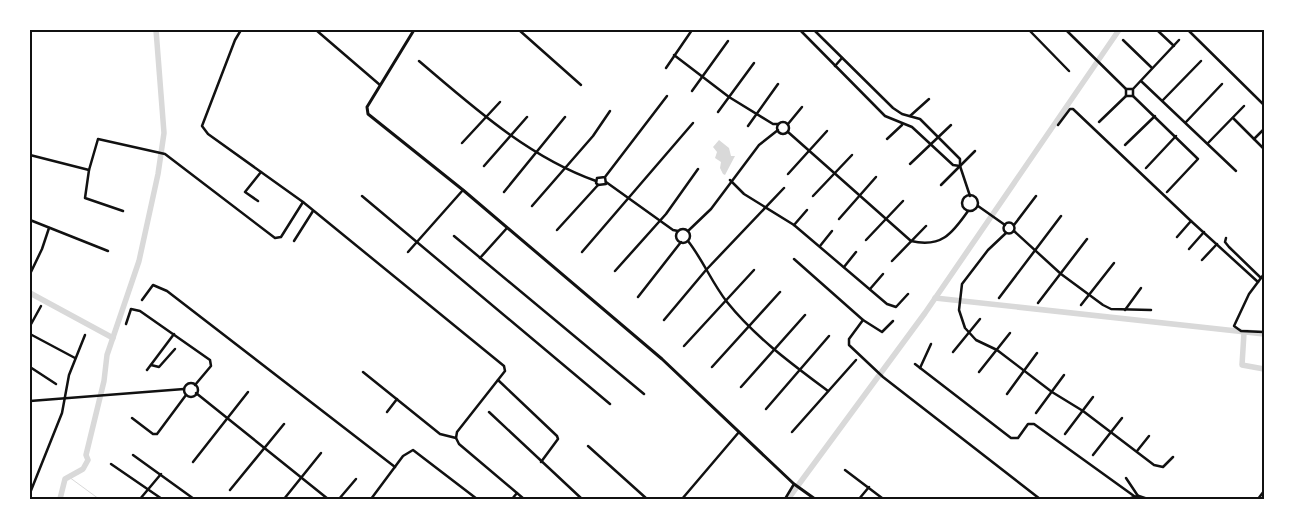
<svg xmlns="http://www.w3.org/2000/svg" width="1294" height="529" viewBox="0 0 1294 529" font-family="Montserrat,sans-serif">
  <rect width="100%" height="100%" fill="#fff"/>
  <!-- water -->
  <polygon fill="#d9d9d9" points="719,140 729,148 731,156 735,156 725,175 723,174 720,168 721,162 715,158 717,152 713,147"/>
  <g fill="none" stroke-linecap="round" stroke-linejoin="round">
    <!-- stream -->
    <polyline stroke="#d9d9d9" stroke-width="1" points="69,477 99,499"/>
    <!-- canal -->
    <g stroke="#d9d9d9" stroke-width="5.5">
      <polyline points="30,293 113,338"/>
      <polyline points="935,298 1264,334"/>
      <polyline points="1244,333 1242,365 1264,369"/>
      <polyline points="60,499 65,479 83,469 88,460 86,455 104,381 107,355 139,261 158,174 164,133 156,30"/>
      <polyline points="788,499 925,313 1119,30"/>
    </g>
    <!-- minor -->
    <g stroke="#111" stroke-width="2.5">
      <polyline points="241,30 235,40 202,126 208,134 303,202 504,366 505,371 457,432 456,438"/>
      <polyline points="316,30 380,85"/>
      <polyline points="519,30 581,85"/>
      <polyline points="800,30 885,116 912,127 953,165 960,166"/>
      <polyline points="814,30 893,108 902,114 920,119 960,159 960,166 970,196"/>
      <polyline points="1029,30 1069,71"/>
      <polyline points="1066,30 1126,89"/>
      <polyline points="1157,30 1174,46"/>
      <polyline points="1188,30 1264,105"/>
      <polyline points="1123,40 1152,68"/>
      <polyline points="674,55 729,97 773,124 778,124"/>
      <path d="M419,61C472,106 528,157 596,181"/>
      <polyline points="835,66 842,58"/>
      <polyline points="666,68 692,30"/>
      <polyline points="1141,81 1236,171"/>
      <polyline points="1133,89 1133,96 1126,96 1126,89 1133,89 1179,40"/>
      <polyline points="692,91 728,41"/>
      <polyline points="1133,96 1198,159 1167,192"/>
      <polyline points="1163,100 1201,61"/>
      <polyline points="718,112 754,63"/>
      <polyline points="910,116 929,99"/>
      <polyline points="1233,118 1264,149"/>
      <circle cx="783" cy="128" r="6"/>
      <polyline points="1099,122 1126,96"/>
      <polyline points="1186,122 1222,84"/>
      <polyline points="788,124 802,107"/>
      <polyline points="1058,125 1070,109 1073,109 1191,221"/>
      <polyline points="748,126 778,84"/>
      <path d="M788,132L911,241C941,248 952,234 968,211"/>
      <polyline points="887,139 902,125"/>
      <polyline points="1254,139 1264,129"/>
      <polyline points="462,143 500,102"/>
      <polyline points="1208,143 1244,106"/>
      <polyline points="1125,145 1155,116"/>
      <polyline points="30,155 89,170"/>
      <polyline points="910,164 951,125"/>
      <polyline points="484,166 527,117"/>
      <polyline points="1146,168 1176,136"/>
      <polyline points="788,174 827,131"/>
      <polyline points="605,177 597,178 596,183 598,185 606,184 605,177 667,96"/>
      <polyline points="730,180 744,194 794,225 887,304 896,307 908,294"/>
      <polyline points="606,182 673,230 678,231"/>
      <polyline points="941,185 975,151"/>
      <polyline points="504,192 565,117"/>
      <circle cx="970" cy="203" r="8"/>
      <polyline points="362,196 610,404"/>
      <polyline points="813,196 852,155"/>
      <polyline points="258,201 245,192 261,172"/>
      <polyline points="532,206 593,136 610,111"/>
      <polyline points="978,206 1005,225"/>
      <polyline points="123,211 85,198 89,170 98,139 165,154 275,238 281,237 303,202"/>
      <polyline points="839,219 876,177"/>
      <polyline points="30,220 108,251"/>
      <circle cx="1009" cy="228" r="5.5"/>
      <polyline points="794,225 807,210"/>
      <polyline points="1014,225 1036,196"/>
      <circle cx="683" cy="236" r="7"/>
      <polyline points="557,230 598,185"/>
      <polyline points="688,231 711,209 759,145 778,130"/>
      <polyline points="1014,231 1061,274 1103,305 1111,309 1151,310"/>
      <polyline points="1006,233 988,250 962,284 959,310 965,328 976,340 997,350 1052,392 1083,411 1154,465 1163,467 1173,457"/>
      <polyline points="454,236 644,394"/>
      <polyline points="1177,237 1191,221 1258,282"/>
      <polyline points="1226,238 1225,242 1229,247 1261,278"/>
      <polyline points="866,240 903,201"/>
      <polyline points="294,241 313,211"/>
      <path d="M688,241C703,260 712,283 727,302C756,338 792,364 828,391"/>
      <polyline points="820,246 832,231"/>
      <polyline points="1189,249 1204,232"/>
      <polyline points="408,252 463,190"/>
      <polyline points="582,252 693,123"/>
      <polyline points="480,258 507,228"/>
      <polyline points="794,259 863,320 849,339 849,345 883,377 1040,499"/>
      <polyline points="1202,260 1217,244"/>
      <polyline points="892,261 926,226"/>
      <polyline points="844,267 856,252"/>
      <polyline points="615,271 666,214 698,169"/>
      <polyline points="30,274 42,249 49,228"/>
      <polyline points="1264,274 1249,294 1234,326 1241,331 1264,332"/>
      <polyline points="870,289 883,274"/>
      <polyline points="638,297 681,242"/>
      <polyline points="999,298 1061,216"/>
      <polyline points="142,300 153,285 167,291 395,467"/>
      <polyline points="1038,303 1087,239"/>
      <polyline points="1081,305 1114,263"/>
      <polyline points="1125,310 1141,288"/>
      <polyline points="664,320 706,270 784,188"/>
      <polyline points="863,320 882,332 893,321"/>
      <polyline points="126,324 131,309 140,311 210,360 211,366 195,385"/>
      <polyline points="30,326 41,306"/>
      <polyline points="30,334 75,358"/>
      <polyline points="684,346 754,270"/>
      <polyline points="953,352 980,319"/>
      <polyline points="915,364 1011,438 1018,438 1028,424 1034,424 1134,496"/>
      <polyline points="151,365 159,367 175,349"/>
      <polyline points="30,367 56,384"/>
      <polyline points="712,367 780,292"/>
      <polyline points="920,368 931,344"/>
      <polyline points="147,370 174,334"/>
      <polyline points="363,372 440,434 456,438 459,444 524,499"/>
      <polyline points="979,372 1010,333"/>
      <polyline points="498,380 557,436 558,439 541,462"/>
      <circle cx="191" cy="390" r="7"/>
      <polyline points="741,387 805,315"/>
      <polyline points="196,393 328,499"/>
      <polyline points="1007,394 1037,353"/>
      <polyline points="30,401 184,389"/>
      <polyline points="766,409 829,336"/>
      <polyline points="387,412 397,399"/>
      <polyline points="489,412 582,499"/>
      <polyline points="1036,413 1064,375"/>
      <polyline points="132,418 153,434 157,434 186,395"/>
      <polyline points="792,432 856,360"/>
      <polyline points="1065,434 1093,397"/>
      <polyline points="588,446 647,499"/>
      <polyline points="1137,451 1149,436"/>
      <polyline points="133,455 194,499"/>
      <polyline points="1093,455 1122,418"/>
      <polyline points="193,462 248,392"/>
      <polyline points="111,464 162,499"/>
      <polyline points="845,470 882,498"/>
      <polyline points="1126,478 1138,496"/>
      <polyline points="230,490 284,424"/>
      <polyline points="30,493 62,413 69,375 85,335"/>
      <polyline points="140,499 161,474"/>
      <polyline points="284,499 321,453"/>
      <polyline points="339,499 356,479"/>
      <polyline points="371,499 403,456 413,450 477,499"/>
      <polyline points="512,499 517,493"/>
      <polyline points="682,499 739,432"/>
      <polyline points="785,499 794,484"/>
      <polyline points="859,499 869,487"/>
      <polyline points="1258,499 1264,491"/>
    </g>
    <!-- tertiary -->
    <g stroke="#111" stroke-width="3">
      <polyline points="414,30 367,107 368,114 463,190 662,359 794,484 815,499"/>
      <polyline points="1129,499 1138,496 1147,499"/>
    </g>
  </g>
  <!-- border -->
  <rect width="1294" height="529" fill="none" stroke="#ffffff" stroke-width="62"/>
  <rect x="31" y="31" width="1232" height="467" fill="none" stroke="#111" stroke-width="2"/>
</svg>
